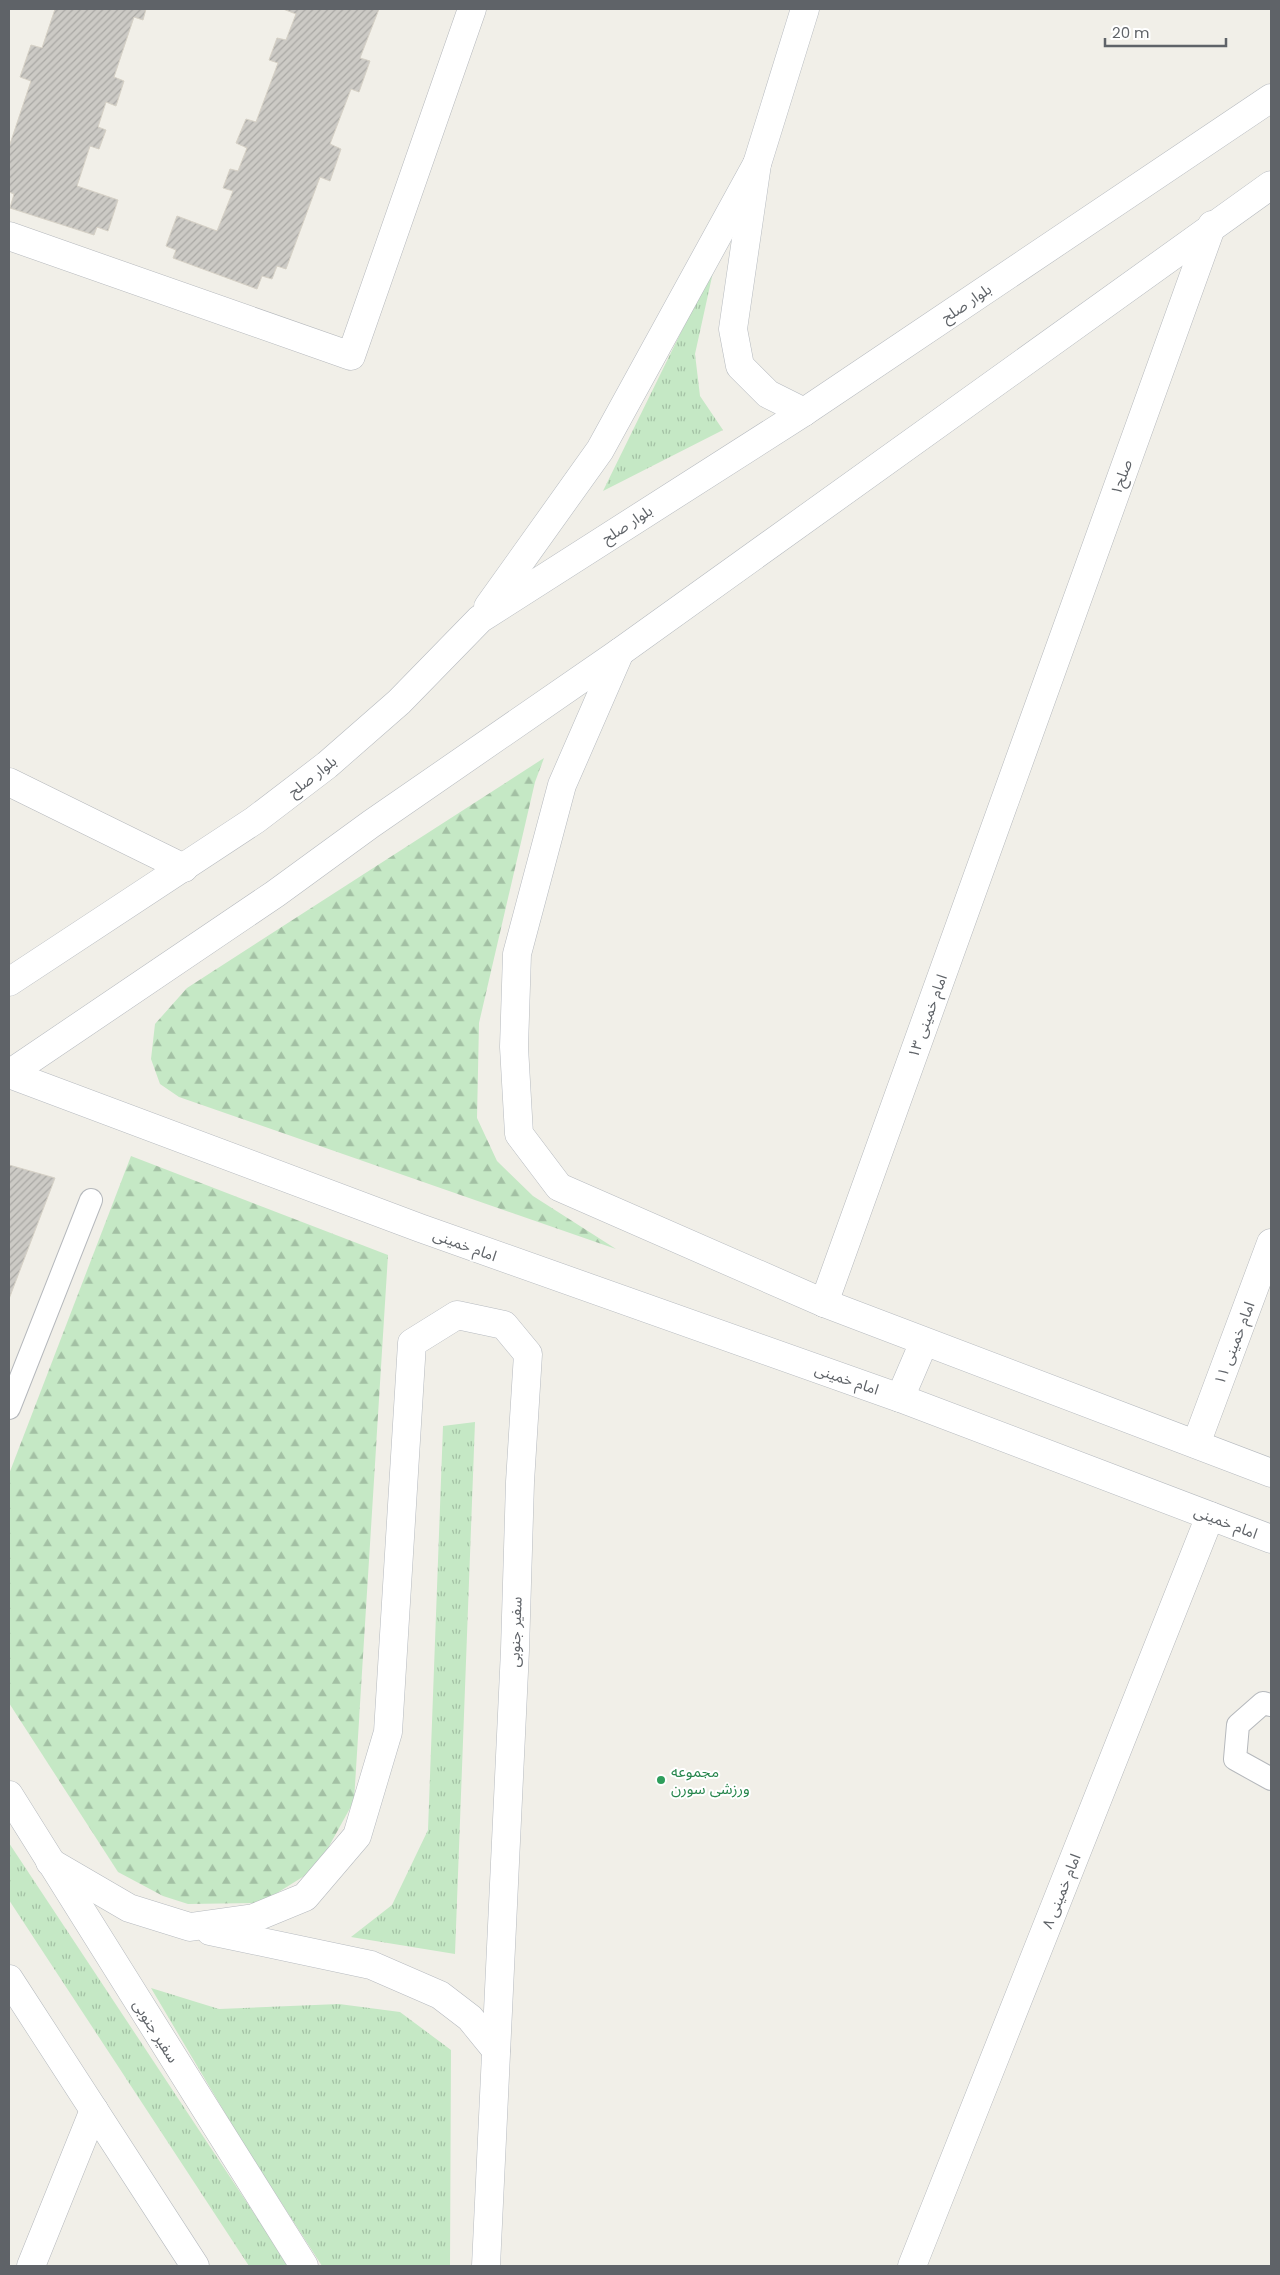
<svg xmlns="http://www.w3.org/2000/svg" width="1280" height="2275" viewBox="0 0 1280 2275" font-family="Poppins,'Noto Sans Arabic',sans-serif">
  <defs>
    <pattern id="grass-tufts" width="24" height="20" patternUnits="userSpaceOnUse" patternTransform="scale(1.25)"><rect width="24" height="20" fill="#c5e8c5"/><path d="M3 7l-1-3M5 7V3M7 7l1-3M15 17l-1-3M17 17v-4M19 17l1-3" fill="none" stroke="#a3c0a4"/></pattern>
    <pattern id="forest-firs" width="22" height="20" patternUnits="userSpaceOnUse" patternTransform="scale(1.25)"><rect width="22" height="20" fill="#c5e8c5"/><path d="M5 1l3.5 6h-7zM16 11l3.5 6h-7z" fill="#a3c0a4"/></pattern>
    <pattern id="building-hatch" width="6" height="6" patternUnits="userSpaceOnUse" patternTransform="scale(1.25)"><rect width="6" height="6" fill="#cccac5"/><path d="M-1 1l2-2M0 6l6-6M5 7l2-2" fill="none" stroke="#a9a8a4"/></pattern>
  </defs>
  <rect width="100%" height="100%" fill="#f1efe8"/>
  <!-- grass -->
  <g fill="url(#grass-tufts)">
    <polygon points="715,263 695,354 700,396 723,430 603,491"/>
    <polygon points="475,1422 455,1954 351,1937 392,1905 428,1830 443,1426"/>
    <polygon points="9,1843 289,2266 249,2266 9,1900"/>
    <polygon points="151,1988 219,2009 339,2004 400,2012 451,2050 450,2266 322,2266 241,2140"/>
  </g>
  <!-- forest -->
  <g fill="url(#forest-firs)">
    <polygon points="544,758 535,782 479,1023 477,1118 497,1161 533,1196 616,1249 179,1097 160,1084 151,1059 155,1024 187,988"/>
    <polygon points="131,1156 388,1255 354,1801 317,1868 261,1903 188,1904 163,1896 118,1872 9,1703 9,1474"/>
  </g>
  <!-- building -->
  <g fill="url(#building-hatch)" stroke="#d6d1c6">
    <polygon points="55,9 146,9 143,20 134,17 114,77 124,81 116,106 106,102 98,127 106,130 99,149 90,146 77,186 118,200 108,231 97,227 94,235 10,208 14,194 9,192 9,147 31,81 20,77 31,45 42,48"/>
    <polygon points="283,9 379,9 360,58 370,61 359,92 351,89 330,144 341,149 330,181 320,177 286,269 277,266 272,279 262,276 257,289 173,258 176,250 166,246 177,216 217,231 233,191 223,188 230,169 238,171 247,148 236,143 246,119 256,122 278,63 269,60 277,38 286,40 296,14"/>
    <polygon points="9,1165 55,1178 9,1299"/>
  </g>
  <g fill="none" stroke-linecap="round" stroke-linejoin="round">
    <!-- lane casing -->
    <g stroke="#b5b8bc" stroke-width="24">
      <g id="lane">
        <polyline points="9,1408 91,1200"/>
        <polyline points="1271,1705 1263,1703 1238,1725 1235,1759 1271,1779"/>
      </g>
    </g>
    <!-- street casing -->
    <g stroke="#b5b8bc" stroke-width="29">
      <g id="street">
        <polyline points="9,236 351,356 472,9"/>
        <polyline points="9,782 184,868"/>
        <polyline points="824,1303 1212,225"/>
        <polyline points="1196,1444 1271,1243"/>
        <polyline points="31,2266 94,2110"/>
        <polyline points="912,2266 1210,1516"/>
      </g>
    </g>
    <!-- secondary casing -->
    <g stroke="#b6babf" stroke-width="29">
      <g id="secondary">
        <polyline points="804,412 768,394 740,366 733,329 757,164 805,9"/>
        <polyline points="488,607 600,450 757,164"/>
        <polyline points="620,652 562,785 517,954 514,1047 519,1134 559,1187 824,1303 1271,1473"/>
        <polyline points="9,982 255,820 327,765 399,702 480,619 804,412 1271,98"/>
        <polyline points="9,1074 275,894 371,824 620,652 1271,185"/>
        <polyline points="9,1074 420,1228 900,1398 1271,1539"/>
        <polyline points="900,1398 924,1342"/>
        <polyline points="9,1795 304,2266"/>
        <polyline points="50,1862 129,1908 190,1927 254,1918 305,1897 357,1836 388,1732 412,1343 457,1315 504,1325 528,1354 520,1482 515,1650 486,2266"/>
        <polyline points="210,1931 371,1965 440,1995 470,2018 496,2050"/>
        <polyline points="9,1979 195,2266"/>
      </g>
    </g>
    <!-- lane -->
    <use href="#lane" stroke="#fff" stroke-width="22"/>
    <!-- street -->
    <use href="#street" stroke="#fff" stroke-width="28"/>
    <!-- secondary -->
    <use href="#secondary" stroke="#fff" stroke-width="28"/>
  </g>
  <!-- markers -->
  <circle fill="#2e9e5b" stroke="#fff" stroke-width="2" cx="661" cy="1780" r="5"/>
  <g text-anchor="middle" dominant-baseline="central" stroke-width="4" stroke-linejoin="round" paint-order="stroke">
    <!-- street labels -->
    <g font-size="15" fill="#5f6368" stroke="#fff">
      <text transform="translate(966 303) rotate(-34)">بلوار صلح</text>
      <text transform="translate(1121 477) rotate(-70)">۱صلح</text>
      <text transform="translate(627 524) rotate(-33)">بلوار صلح</text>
      <text transform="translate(312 776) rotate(-38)">بلوار صلح</text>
      <text transform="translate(927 1016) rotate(-70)">امام خمینی ۱۳</text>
      <text transform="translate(465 1245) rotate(20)">امام خمینی</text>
      <text transform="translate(1234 1343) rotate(-69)">امام خمینی ۱۱</text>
      <text transform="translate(847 1379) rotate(19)">امام خمینی</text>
      <text transform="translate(1226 1522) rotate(21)">امام خمینی</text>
      <text transform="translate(515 1632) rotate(-88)">سفیر جنوبی</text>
      <text transform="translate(1061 1891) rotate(-68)">امام خمینی ۸</text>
      <text transform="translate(156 2031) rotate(58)">سفیر جنوبی</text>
    </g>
    <!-- leisure labels -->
    <g font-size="15" fill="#27864d" stroke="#fff" text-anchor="start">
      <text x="671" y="1771">مجموعه<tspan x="671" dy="17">ورزشی سورن</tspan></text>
    </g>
  </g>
  <!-- border -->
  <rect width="1280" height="2275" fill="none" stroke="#5f6368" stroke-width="20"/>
  <!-- scale -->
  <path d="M1105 38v8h121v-8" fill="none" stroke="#5f6368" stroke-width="2.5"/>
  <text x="1112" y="38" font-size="15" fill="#5f6368" stroke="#ffffff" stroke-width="4" paint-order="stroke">20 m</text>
</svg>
